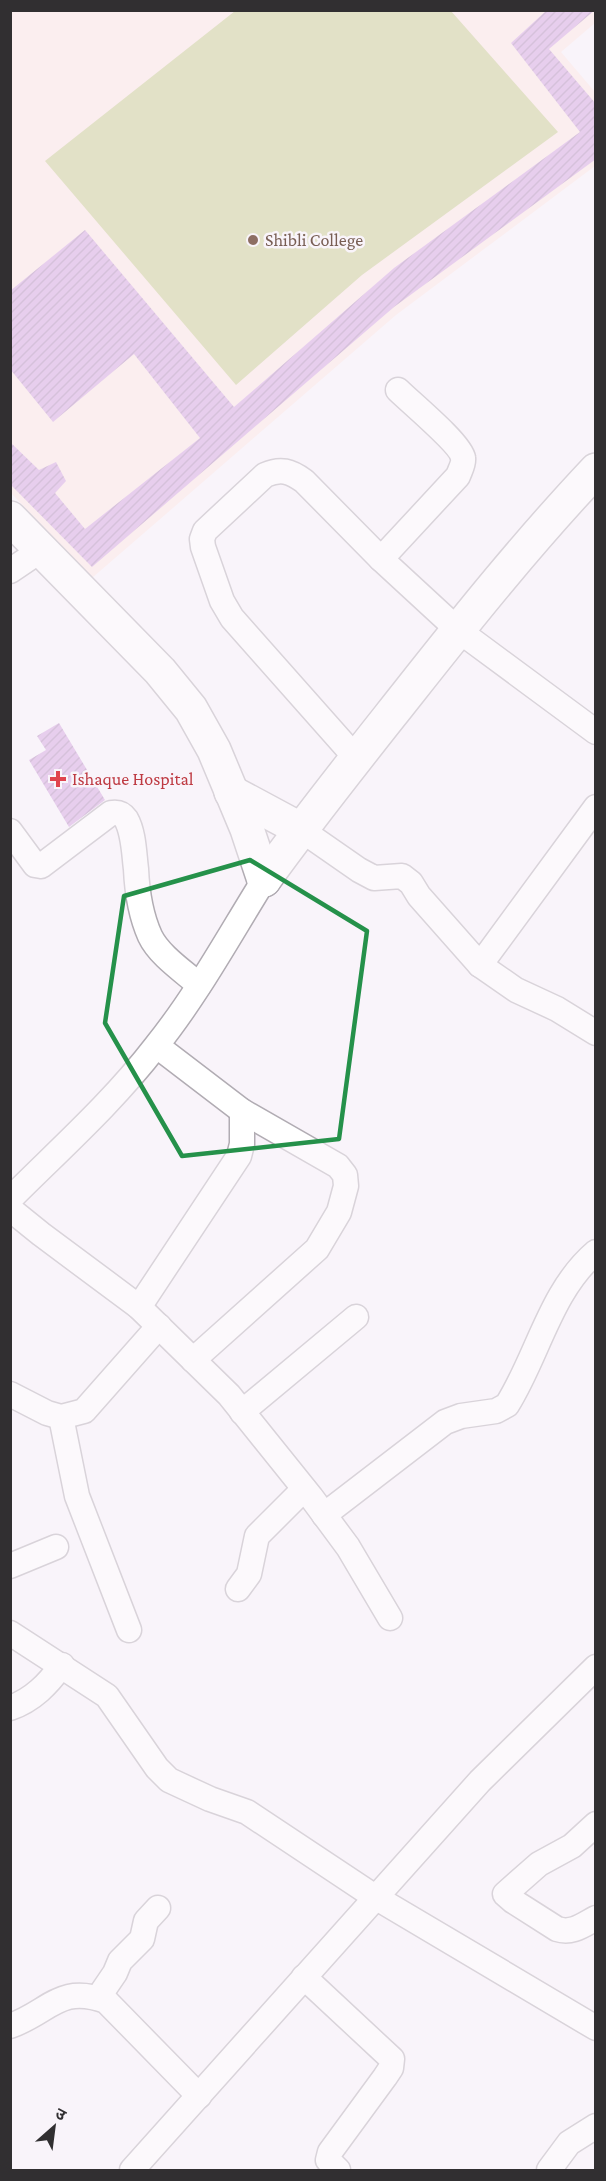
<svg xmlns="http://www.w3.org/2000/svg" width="606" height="2181" viewBox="0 0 606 2181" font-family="'Crimson Pro','Noto Sans Devanagari',serif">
  <defs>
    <pattern id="building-hatch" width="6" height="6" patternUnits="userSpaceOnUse" patternTransform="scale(1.5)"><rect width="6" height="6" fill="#d1a1de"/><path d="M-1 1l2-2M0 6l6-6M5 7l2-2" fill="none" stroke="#aa84b5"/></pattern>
  </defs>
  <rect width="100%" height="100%" fill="#f9f4fa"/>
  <!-- education -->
  <polygon fill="#fce6e3" points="11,11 595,11 595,23 561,52 595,92 595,166 396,315 92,578 11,493"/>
  <!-- green -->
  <polygon fill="#c6c98a" points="235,11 451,11 558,132 362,275 236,385 45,161"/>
  <!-- building -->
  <g fill="url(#building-hatch)">
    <polygon points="547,10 595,10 549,49 596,104 596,159 394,307 92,567 10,484 10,442 39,470 56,462 66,481 55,493 85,529 200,438 134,354 53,422 10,369 10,291 85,230 234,407 394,268 580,132 511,43"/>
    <polygon points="59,723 105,800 69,827 29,760 46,750 37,736"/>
  </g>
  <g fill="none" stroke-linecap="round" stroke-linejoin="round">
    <!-- minor casing -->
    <g stroke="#b1acb3" stroke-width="27">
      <g id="minor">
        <path d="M381,559L458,476C460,470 464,464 463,458C461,444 410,402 398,390"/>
        <polyline points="10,571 41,550"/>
        <path d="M356,758L232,618L222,601L203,547L202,539L205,531L265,475C281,468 290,471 304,481L381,559L458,630L596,732"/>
        <polyline points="300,829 359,870 374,878 402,876 411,883 419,896 480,965 516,990 557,1009 596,1033"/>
        <path d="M10,831L35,865L41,866L111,813C117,812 122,813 126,819C134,833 134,854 136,869C137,891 141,916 150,936C159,955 183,971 199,985"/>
        <polyline points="480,965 596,807"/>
        <polyline points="157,1046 242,1111 338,1166 345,1175 346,1186 339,1212 317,1249 193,1360"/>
        <path d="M10,1199C60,1149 113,1102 156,1046C197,995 229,936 264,880"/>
        <polyline points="10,1209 41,1234 139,1307 229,1395 311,1497 348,1547 390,1618"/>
        <polyline points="139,1307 239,1156 242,1144 242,1111"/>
        <polyline points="10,1394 47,1413 61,1417 84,1411 159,1326"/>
        <polyline points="242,1412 356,1317"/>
        <polyline points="61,1417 77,1496 129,1630"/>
        <path d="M324,1515L445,1422L461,1416L496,1411L507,1405C538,1356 550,1291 596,1252"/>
        <polyline points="10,1566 56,1547"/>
        <polyline points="238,1589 249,1574 257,1536 304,1489"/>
        <polyline points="10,1633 107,1696 157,1768 169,1780 210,1799 247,1812 375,1897 596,2028"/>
        <path d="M10,1708C33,1700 48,1684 62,1665"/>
        <path d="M596,1824L572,1846L539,1864L505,1894L513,1901L557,1929C572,1934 583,1925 596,1918"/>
        <polyline points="304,1977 392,2059 391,2068 385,2077 330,2152 328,2160 338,2170"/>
        <polyline points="98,1998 115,1973 120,1961 142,1939 146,1921 158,1908"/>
        <path d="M10,2026C50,2012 59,1984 106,2001L199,2096"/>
        <polyline points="132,2170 480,1781 596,1667"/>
        <polyline points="549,2170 569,2143 596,2126"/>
      </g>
    </g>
    <!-- highway casing -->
    <g stroke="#b1acb3" stroke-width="36">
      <g id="highway">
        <polyline points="10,518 160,671 191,709 214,750 247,829 264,880"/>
        <polyline points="231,792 300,829"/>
        <path d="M264,880C310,816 359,755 408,693C468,617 529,541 596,470"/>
      </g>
    </g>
    <!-- minor -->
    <use href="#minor" stroke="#fff" stroke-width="24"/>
    <!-- highway -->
    <use href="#highway" stroke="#fff" stroke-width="33"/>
  </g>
  <!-- marked area -->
  <path d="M0 0H606V2181H0ZM250,860L367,931L339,1139L182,1156L105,1023L124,896Z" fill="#f9f4fa" fill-opacity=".55" fill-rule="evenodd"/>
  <path fill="none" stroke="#25914a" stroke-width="4.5" stroke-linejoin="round" d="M250,860L367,931L339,1139L182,1156L105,1023L124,896Z"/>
  <!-- markers -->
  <circle fill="#8d6e63" stroke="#f9f4fa" stroke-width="2" cx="253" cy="240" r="6"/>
  <path fill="#e0444e" stroke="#f9f4fa" stroke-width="2" d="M55 770h6v6h6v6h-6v6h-6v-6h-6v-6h6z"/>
  <g text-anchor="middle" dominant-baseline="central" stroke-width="5" stroke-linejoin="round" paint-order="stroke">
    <!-- education labels -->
    <g font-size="18" fill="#785e54" stroke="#f9f4fa" text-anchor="start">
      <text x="265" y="240">Shibli College</text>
    </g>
    <!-- health labels -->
    <g font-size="18" fill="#be3a42" stroke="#f9f4fa" text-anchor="start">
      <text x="72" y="779">Ishaque Hospital</text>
    </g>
  </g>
  <!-- border -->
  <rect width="606" height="2181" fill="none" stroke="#312f31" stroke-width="24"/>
  <!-- north arrow -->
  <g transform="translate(54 2127) rotate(28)" stroke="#f9f4fa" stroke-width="4.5" paint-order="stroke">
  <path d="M0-4.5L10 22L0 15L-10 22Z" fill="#312f31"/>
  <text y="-9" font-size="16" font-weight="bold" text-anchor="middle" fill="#312f31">उ</text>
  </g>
</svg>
